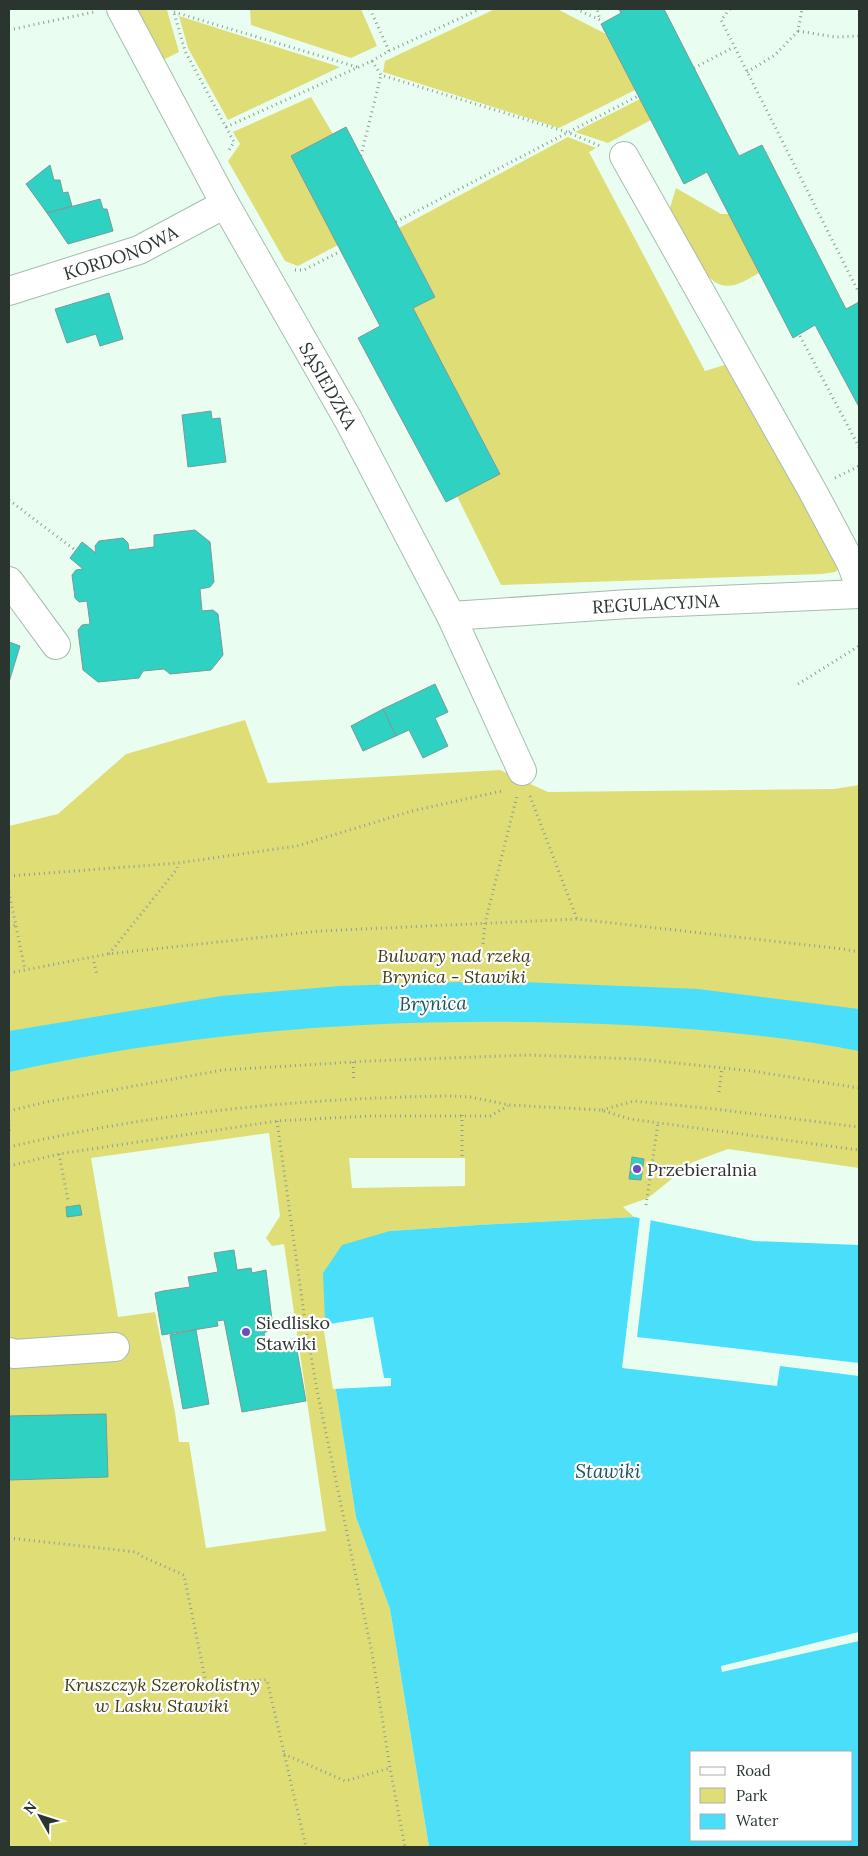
<svg xmlns="http://www.w3.org/2000/svg" width="868" height="1856" viewBox="0 0 868 1856" font-family="Lora,serif">
  <rect width="100%" height="100%" fill="#e9fef1"/>
  <!-- green -->
  <g fill="#dfdd76" fill-rule="evenodd">
    <polygon points="135,9 167,10 179,52 163,60"/>
    <polygon points="250,9 361,9 377,46 351,58 251,25"/>
    <polygon points="495,9 557,9 606,34 635,90 559,128 383,72 385,61"/>
    <polygon points="179,16 340,67 228,120 188,48"/>
    <polygon points="311,97 333,134 291,156 338,245 298,266 285,261 228,161 240,144 233,132"/>
    <polygon points="640,99 651,120 608,143 575,132"/>
    <polygon points="568,137 596,148 589,152 705,371 734,362 840,568 835,572 822,574 501,585 457,496 500,473 413,308 435,296 399,228"/>
    <path d="M676,188L721,214H729L759,273C741,283 725,295 707,275L670,208Z"/>
    <path d="M245,720L268,783L500,770L548,792L834,789L859,785V1168L728,1149L693,1162L648,1198L623,1207L634,1217L478,1225L390,1231L325,1321L356,1517L390,1609L429,1847H9V826L58,814L126,754ZM269,1133L280,1216L266,1238L272,1246L284,1244L326,1531L206,1548L189,1442H179L175,1412L155,1312L118,1317L91,1158ZM349,1158H465V1186L352,1188Z"/>
  </g>
  <!-- water -->
  <g fill="#49def9" fill-rule="evenodd">
    <path d="M492,981L698,989L859,1009V1051C765,1033 669,1026 573,1023C384,1017 194,1031 9,1072V1031L221,996L340,986Z"/>
    <path d="M634,1217L754,1241L859,1245V1847H429L390,1609L356,1517L325,1321L323,1273L342,1245L390,1231L478,1225ZM692,1752H852V1840H692Z"/>
  </g>
  <!-- pier -->
  <g fill="#e9fef1">
    <polygon points="640,1216 651,1218 637,1337 859,1363 859,1376 780,1366 777,1386 622,1368"/>
    <polygon points="373,1317 384,1378 391,1378 391,1386 333,1389 323,1325"/>
    <polygon points="859,1632 859,1641 722,1672 721,1666"/>
  </g>
  <!-- building -->
  <g fill="#2fd1c3" stroke="#7c9a96">
    <polygon points="619,9 664,9 739,156 762,145 846,309 859,302 859,407 815,325 793,338 707,172 684,184 601,24 621,13"/>
    <polygon points="346,127 435,297 413,308 500,474 446,502 358,338 380,326 291,156"/>
    <polygon points="50,165 54,180 60,180 63,193 68,192 72,206 47,213 26,184"/>
    <polygon points="100,199 103,209 107,209 113,231 68,244 47,213"/>
    <polygon points="109,293 123,339 100,346 96,334 67,343 55,309"/>
    <polygon points="211,411 212,419 220,418 226,462 188,467 182,415"/>
    <polygon points="195,530 210,542 214,582 210,587 200,589 202,611 213,610 218,614 223,655 211,670 170,674 164,669 143,671 139,678 98,682 83,670 78,630 82,625 90,624 87,601 79,602 75,598 72,575 76,570 83,569 70,558 82,542 96,553 95,546 99,541 123,538 128,543 129,550 154,547 154,535"/>
    <polygon points="9,642 20,646 9,682"/>
    <polygon points="435,684 448,712 435,718 448,746 423,758 409,730 396,736 383,709"/>
    <polygon points="383,709 396,736 363,751 351,726"/>
    <polygon points="632,1157 644,1159 641,1180 629,1179"/>
    <polygon points="80,1205 82,1215 67,1217 66,1207"/>
    <polygon points="234,1250 237,1270 251,1268 252,1273 266,1270 273,1328 264,1333 266,1342 295,1339 306,1401 242,1412 224,1320 217,1321 218,1326 162,1335 155,1293 163,1291 190,1287 188,1277 218,1272 214,1253"/>
    <polygon points="196,1330 209,1404 183,1409 170,1335"/>
    <polygon points="106,1414 108,1477 9,1480 9,1416"/>
  </g>
  <g fill="none" stroke-linecap="round" stroke-linejoin="round">
    <!-- minor casing -->
    <g stroke="#a5bdaf" stroke-width="30">
      <g id="minor">
        <path id="s1" d="M121,9L225,204L349,421L451,616L522,771"/>
        <polyline points="624,156 812,490 851,563 859,584"/>
        <path id="s2" d="M9,291L139,250L225,204"/>
        <polyline points="9,581 56,645"/>
        <path id="s3" d="M451,616L629,604L859,594"/>
        <polyline points="9,1352 14,1354 115,1347"/>
      </g>
    </g>
    <!-- path -->
    <g stroke="#8e9e94" stroke-width="3" stroke-dasharray="1 4" stroke-linecap="butt">
      <polyline points="173,9 185,51 234,142 229,150"/>
      <polyline points="370,9 389,51"/>
      <polyline points="576,9 600,20 597,9"/>
      <polyline points="730,9 721,20 859,293"/>
      <polyline points="174,12 357,67"/>
      <polyline points="9,30 94,12"/>
      <polyline points="798,31 835,37 859,36"/>
      <polyline points="372,61 381,75 567,132 600,146"/>
      <polyline points="694,68 734,47"/>
      <polyline points="747,72 775,55 798,31 802,9"/>
      <polyline points="226,127 372,61 389,51 480,9"/>
      <polyline points="361,156 381,75"/>
      <polyline points="396,222 638,96"/>
      <polyline points="295,270 304,270 341,251"/>
      <polyline points="800,336 859,447"/>
      <polyline points="835,478 859,466"/>
      <polyline points="9,500 75,550"/>
      <polyline points="798,684 859,646"/>
      <polyline points="530,796 577,919"/>
      <polyline points="9,876 178,863 297,846 412,811 502,791"/>
      <polyline points="9,892 25,970"/>
      <polyline points="9,927 16,925"/>
      <polyline points="483,944 485,923 517,796"/>
      <polyline points="109,954 177,869 178,863"/>
      <polyline points="94,962 97,976"/>
      <polyline points="9,973 108,954 320,931 577,919 843,949 859,952"/>
      <polyline points="353,1062 354,1082"/>
      <polyline points="719,1092 722,1068"/>
      <polyline points="602,1110 634,1101 715,1109 859,1127"/>
      <polyline points="9,1111 46,1102 223,1070 370,1061 528,1055 638,1059 752,1071 859,1088"/>
      <polyline points="462,1115 462,1158"/>
      <polyline points="277,1121 306,1328 317,1390 372,1653 390,1768 405,1847"/>
      <polyline points="9,1125 10,1135"/>
      <path d="M9,1147C152,1113 301,1098 449,1096L470,1097L509,1105L601,1110L630,1119L859,1150"/>
      <polyline points="59,1154 68,1200"/>
      <polyline points="9,1166 59,1154 277,1121 368,1116 490,1116 508,1106"/>
      <polyline points="646,1205 658,1123"/>
      <polyline points="9,1538 136,1552 143,1557 184,1575 206,1683 267,1680 306,1847"/>
      <polyline points="284,1754 345,1781 390,1768"/>
    </g>
    <!-- minor -->
    <use href="#minor" stroke="#fff" stroke-width="28"/>
  </g>
  <!-- markers -->
  <g fill="#6c4bc4" stroke="#fff" stroke-width="2">
    <circle cx="637" cy="1169" r="5"/>
    <circle cx="246" cy="1332" r="5"/>
  </g>
  <g text-anchor="middle" dominant-baseline="central" stroke-width="4.5" stroke-linejoin="round" paint-order="stroke">
    <!-- street labels -->
    <g font-size="18" fill="#2b352f" stroke="#fff">
      <text stroke="none"><textPath href="#s2" startOffset="118">KORDONOWA</textPath></text>
      <text stroke="none"><textPath href="#s1" startOffset="430">SĄSIEDZKA</textPath></text>
      <text stroke="none"><textPath href="#s3" startOffset="205">REGULACYJNA</textPath></text>
    </g>
    <!-- park labels -->
    <g font-size="18" font-style="italic" fill="#3f3d11" stroke="#fff">
      <text x="454" y="955">Bulwary nad rzeką<tspan x="454" dy="21">Brynica - Stawiki</tspan></text>
      <text x="162" y="1684">Kruszczyk Szerokolistny<tspan x="162" dy="21">w Lasku Stawiki</tspan></text>
    </g>
    <!-- poi labels -->
    <g font-size="18" fill="#2b352f" stroke="#fff" text-anchor="start">
      <text x="647" y="1169">Przebieralnia</text>
      <text x="256" y="1322">Siedlisko<tspan x="256" dy="21">Stawiki</tspan></text>
    </g>
    <!-- water labels -->
    <g font-size="19" font-style="italic" fill="#175560" stroke="#fff">
      <text transform="translate(433 1003) rotate(-1)">Brynica</text>
      <text x="608" y="1471">Stawiki</text>
    </g>
  </g>
  <!-- border -->
  <rect width="868" height="1856" fill="none" stroke="#2b352f" stroke-width="20"/>
  <!-- legend -->
  <rect x="690" y="1751" width="162" height="90" fill="#ffffff" stroke="#aaaeac"/>
  <rect x="700" y="1767" width="25" height="8" fill="#ffffff" stroke="#aaaeac"/>
  <text x="736" y="1776" font-size="15" fill="#2b352f">Road</text>
  <rect x="700" y="1788" width="25" height="15" fill="#dfdd76" stroke="#aaaeac"/>
  <text x="736" y="1801" font-size="15" fill="#2b352f">Park</text>
  <rect x="700" y="1814" width="25" height="15" fill="#49def9" stroke="#aaaeac"/>
  <text x="736" y="1826" font-size="15" fill="#2b352f">Water</text>
  <!-- north arrow -->
  <g transform="translate(40 1816) rotate(309)" stroke="#ffffff" stroke-width="4" paint-order="stroke">
  <path d="M0-4L9 19L0 12L-9 19Z" fill="#2b352f"/>
  <text y="-8" font-size="14" font-weight="bold" text-anchor="middle" fill="#2b352f">N</text>
  </g>
</svg>
